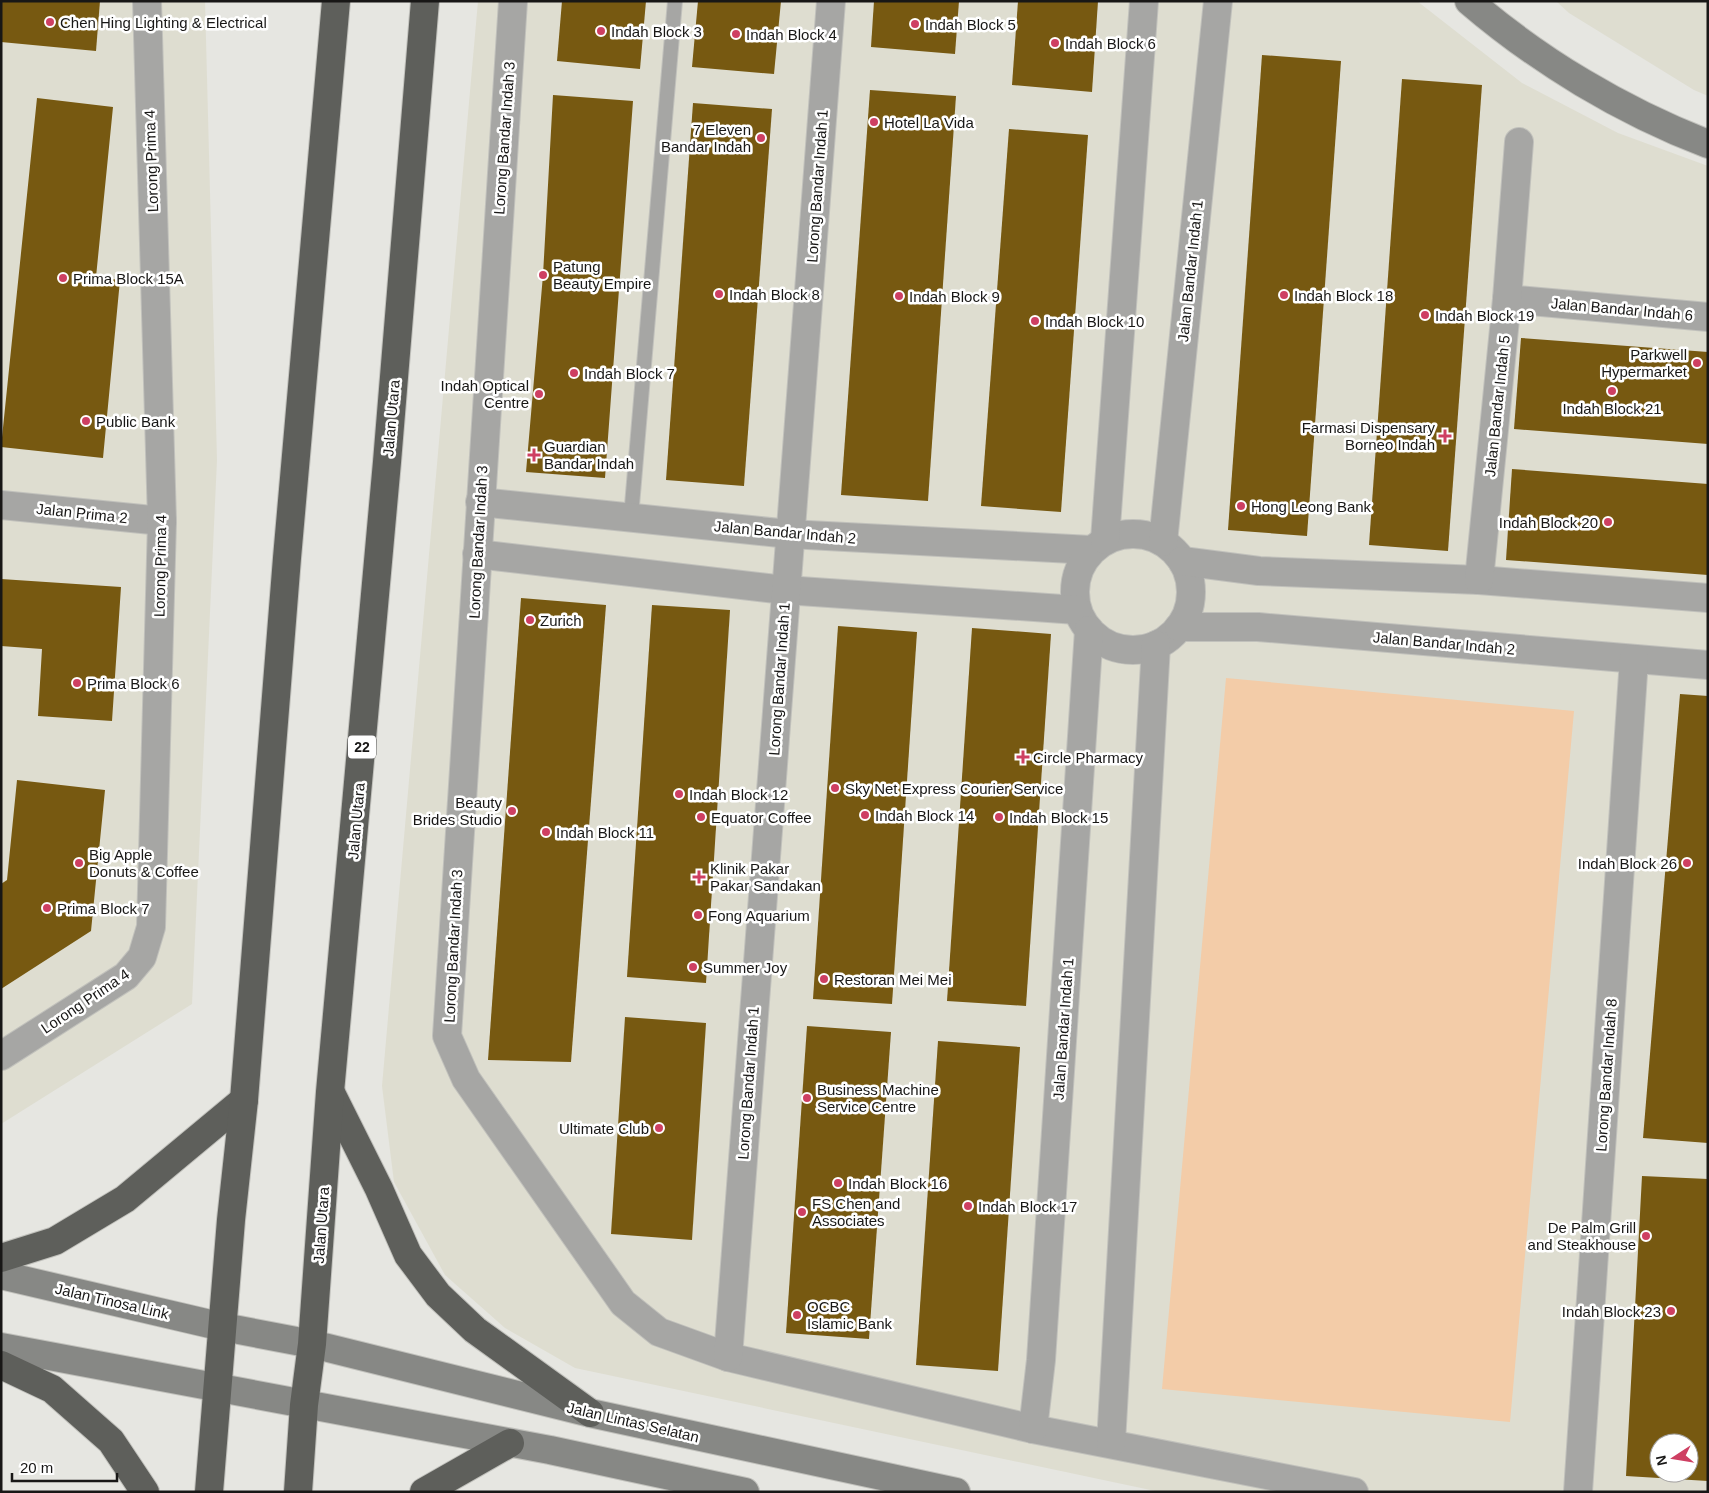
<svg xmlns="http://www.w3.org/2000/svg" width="1709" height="1493" viewBox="0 0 1709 1493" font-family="Helvetica,sans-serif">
  <rect width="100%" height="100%" fill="#e6e6e1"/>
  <!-- built -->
  <g fill="#deddd0" fill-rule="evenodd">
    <polygon points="1,1 205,1 217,460 192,1004 1,1124"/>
    <path d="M478,1H1417L1522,83L1618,133L1708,166V1492H1160L575,1368L505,1328L445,1275L394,1182L382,1086ZM1659,1443H1689V1473H1659Z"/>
    <polygon points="1556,1 1708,1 1708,96 1694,90 1569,13"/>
  </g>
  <!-- green -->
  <polygon fill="#f3cca8" points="1226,678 1574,711 1510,1422 1162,1389"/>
  <!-- building -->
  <g fill="#775911" fill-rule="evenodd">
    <polygon points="1,1 100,1 96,51 1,42"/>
    <polygon points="562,1 646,1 640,69 557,61"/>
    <polygon points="698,1 781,1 774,74 692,67"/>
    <polygon points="874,1 959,1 955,54 871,47"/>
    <polygon points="1018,1 1098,1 1092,92 1012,85"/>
    <polygon points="1262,55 1341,61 1307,536 1228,530"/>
    <polygon points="1402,79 1482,85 1448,551 1369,545"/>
    <polygon points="870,90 956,96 928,501 841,495"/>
    <polygon points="553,95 633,101 605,478 526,472 543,275"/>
    <polygon points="37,98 113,107 96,277 120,280 103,458 1,447"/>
    <polygon points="693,103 772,109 744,486 666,480"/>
    <polygon points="1009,129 1088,135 1061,512 981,506"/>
    <polygon points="1521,338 1708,352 1708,444 1514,429"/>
    <polygon points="1512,469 1708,484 1708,575 1506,560"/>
    <polygon points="1,579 121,587 112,721 38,716 42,649 1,646"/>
    <polygon points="521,598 606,605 571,1062 488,1060"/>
    <polygon points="652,605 730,610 706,983 627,977"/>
    <polygon points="838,626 917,632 892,1004 813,999"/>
    <polygon points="972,628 1051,634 1026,1006 947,1001"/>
    <polygon points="1680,694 1708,696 1708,1143 1643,1138"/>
    <polygon points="17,780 105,790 91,931 1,989 1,884 7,880"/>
    <polygon points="625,1017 706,1023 692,1240 611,1234"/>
    <polygon points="807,1026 891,1032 869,1339 786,1333"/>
    <polygon points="938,1041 1020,1047 998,1371 916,1365"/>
    <path d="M1642,1176L1708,1179V1481L1626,1476ZM1659,1443H1689V1473H1659Z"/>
  </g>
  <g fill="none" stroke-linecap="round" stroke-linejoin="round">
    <!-- lane casing -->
    <g stroke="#c1c1bc" stroke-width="16">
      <polyline id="lane" points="631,517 675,1"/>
    </g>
    <!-- street casing -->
    <g stroke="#c1c1bc" stroke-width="30">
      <g id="street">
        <polyline points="513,1 447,1036 466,1079 623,1303 659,1332 728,1357 1033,1429 1354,1492"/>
        <polyline points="1507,299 1708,317"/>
        <polyline points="480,502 789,534 1091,550"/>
        <polyline points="1,505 162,521"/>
        <circle cx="1133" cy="592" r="58"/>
        <polyline points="1105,540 1144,1"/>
        <polyline points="1163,542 1218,1"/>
        <polyline points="477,554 785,590 1077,610"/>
        <polyline points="1182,561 1259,571 1479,580 1708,598"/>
        <polyline points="1479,580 1507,299 1519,142"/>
        <polyline points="1179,627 1258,627 1708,665"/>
        <polyline points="1,1056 126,976 142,957 151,927 162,521 147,1"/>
        <polyline points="728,1357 831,1"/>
        <polyline points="1033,1429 1041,1360 1089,630"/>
        <polyline points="1111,1443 1156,645"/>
        <polyline points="1578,1492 1634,659"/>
      </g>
    </g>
    <!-- secondary casing -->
    <g stroke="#c1c1bc" stroke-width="30">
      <g id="secondary">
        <path d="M1469,1C1539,61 1622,111 1708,144"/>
        <polyline points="1,1275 223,1327 312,1344 590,1413 956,1492"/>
        <polyline points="1,1347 550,1450 745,1492"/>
      </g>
    </g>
    <!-- highway casing -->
    <g stroke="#c1c1bc" stroke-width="30">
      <g id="highway">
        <polyline points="331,1093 379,1189 408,1255 438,1295 475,1330 590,1413"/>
        <polyline points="1,1258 55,1241 125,1199 244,1100"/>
        <polyline points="1,1365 52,1389 111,1441 145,1492"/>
        <polyline points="209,1492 231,1220 244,1100 287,558 336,1"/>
        <polyline points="298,1492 304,1405 312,1344 330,1092 387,462 425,1"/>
        <polyline points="424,1492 510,1443"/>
      </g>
    </g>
    <!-- lane -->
    <use href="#lane" stroke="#a6a6a4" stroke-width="14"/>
    <!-- street -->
    <use href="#street" stroke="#a6a6a4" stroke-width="28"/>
    <!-- secondary -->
    <use href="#secondary" stroke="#878885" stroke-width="28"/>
    <!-- highway -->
    <use href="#highway" stroke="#5e5f5b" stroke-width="28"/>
  </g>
  <!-- markers -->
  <g fill="#ce3f62" stroke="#fff" stroke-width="2">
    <circle cx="50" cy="22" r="5"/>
    <circle cx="915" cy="24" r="5"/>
    <circle cx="601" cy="31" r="5"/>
    <circle cx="736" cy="34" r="5"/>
    <circle cx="1055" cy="43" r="5"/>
    <circle cx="874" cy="122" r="5"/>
    <circle cx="761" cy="138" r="5"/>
    <circle cx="543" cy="275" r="5"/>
    <circle cx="63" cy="278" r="5"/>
    <circle cx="719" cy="294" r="5"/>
    <circle cx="1284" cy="295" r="5"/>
    <circle cx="899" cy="296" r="5"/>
    <circle cx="1425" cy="315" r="5"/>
    <circle cx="1035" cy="321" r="5"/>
    <circle cx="1697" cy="363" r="5"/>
    <circle cx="574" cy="373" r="5"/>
    <circle cx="1612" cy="391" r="5"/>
    <circle cx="539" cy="394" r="5"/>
    <circle cx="86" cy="421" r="5"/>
    <path d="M1442.5 428.5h5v5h5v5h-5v5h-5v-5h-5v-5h5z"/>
    <path d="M531.5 447.5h5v5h5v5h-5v5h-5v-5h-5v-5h5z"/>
    <circle cx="1241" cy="506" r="5"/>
    <circle cx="1608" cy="522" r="5"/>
    <circle cx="530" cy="620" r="5"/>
    <circle cx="77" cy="683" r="5"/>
    <path d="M1020.5 749.5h5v5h5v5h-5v5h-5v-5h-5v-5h5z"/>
    <circle cx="835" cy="788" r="5"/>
    <circle cx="679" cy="794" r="5"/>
    <circle cx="512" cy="811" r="5"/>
    <circle cx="865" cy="815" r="5"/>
    <circle cx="701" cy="817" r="5"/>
    <circle cx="999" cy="817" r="5"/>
    <circle cx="546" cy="832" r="5"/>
    <circle cx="79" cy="863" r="5"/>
    <circle cx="1687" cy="863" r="5"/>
    <path d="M696.5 869.5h5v5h5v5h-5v5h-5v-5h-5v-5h5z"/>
    <circle cx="47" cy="908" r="5"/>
    <circle cx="698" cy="915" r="5"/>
    <circle cx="693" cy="967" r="5"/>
    <circle cx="824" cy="979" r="5"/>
    <circle cx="807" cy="1098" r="5"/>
    <circle cx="659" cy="1128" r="5"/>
    <circle cx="838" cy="1183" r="5"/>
    <circle cx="968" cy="1206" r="5"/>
    <circle cx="802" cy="1212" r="5"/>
    <circle cx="1646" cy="1236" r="5"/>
    <circle cx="1671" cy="1311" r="5"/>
    <circle cx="797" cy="1315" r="5"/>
  </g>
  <g text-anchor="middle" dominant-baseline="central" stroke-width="5" stroke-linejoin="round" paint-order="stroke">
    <!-- shield labels -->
    <rect fill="#fff" stroke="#5d5d5c" stroke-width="1" x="348" y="735.5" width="28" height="23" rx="4"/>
    <g font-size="14" font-weight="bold" fill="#181716">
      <text x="362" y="747">22</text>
    </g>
    <!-- poi labels -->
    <g font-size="15" fill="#181716" stroke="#fff" text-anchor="start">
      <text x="60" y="22">Chen Hing Lighting &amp; Electrical</text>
      <text x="925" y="24">Indah Block 5</text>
      <text x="611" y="31">Indah Block 3</text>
      <text x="746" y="34">Indah Block 4</text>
      <text x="1065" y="43">Indah Block 6</text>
      <text x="884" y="122">Hotel La Vida</text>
      <text x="751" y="129" text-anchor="end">7 Eleven<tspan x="751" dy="17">Bandar Indah</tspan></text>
      <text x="553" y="266">Patung<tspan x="553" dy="17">Beauty Empire</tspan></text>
      <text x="73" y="278">Prima Block 15A</text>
      <text x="729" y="294">Indah Block 8</text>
      <text x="1294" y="295">Indah Block 18</text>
      <text x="909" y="296">Indah Block 9</text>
      <text x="1435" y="315">Indah Block 19</text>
      <text x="1045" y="321">Indah Block 10</text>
      <text x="1687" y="354" text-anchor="end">Parkwell<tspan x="1687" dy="17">Hypermarket</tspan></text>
      <text x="584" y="373">Indah Block 7</text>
      <text x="529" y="385" text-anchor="end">Indah Optical<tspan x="529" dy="17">Centre</tspan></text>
      <text x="1612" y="408" text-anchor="middle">Indah Block 21</text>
      <text x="96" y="421">Public Bank</text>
      <text x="1435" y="427" text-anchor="end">Farmasi Dispensary<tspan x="1435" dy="17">Borneo Indah</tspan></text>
      <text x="544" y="446">Guardian<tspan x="544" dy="17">Bandar Indah</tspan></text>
      <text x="1251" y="506">Hong Leong Bank</text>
      <text x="1598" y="522" text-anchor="end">Indah Block 20</text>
      <text x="540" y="620">Zurich</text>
      <text x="87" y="683">Prima Block 6</text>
      <text x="1033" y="757">Circle Pharmacy</text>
      <text x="845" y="788">Sky Net Express Courier Service</text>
      <text x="689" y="794">Indah Block 12</text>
      <text x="502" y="802" text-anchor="end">Beauty<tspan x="502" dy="17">Brides Studio</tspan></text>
      <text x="875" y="815">Indah Block 14</text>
      <text x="711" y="817">Equator Coffee</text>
      <text x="1009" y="817">Indah Block 15</text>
      <text x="556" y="832">Indah Block 11</text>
      <text x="89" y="854">Big Apple<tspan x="89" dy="17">Donuts &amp; Coffee</tspan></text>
      <text x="1677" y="863" text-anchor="end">Indah Block 26</text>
      <text x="710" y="868">Klinik Pakar<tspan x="710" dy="17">Pakar Sandakan</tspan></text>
      <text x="57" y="908">Prima Block 7</text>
      <text x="708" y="915">Fong Aquarium</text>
      <text x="703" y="967">Summer Joy</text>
      <text x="834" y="979">Restoran Mei Mei</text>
      <text x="817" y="1089">Business Machine<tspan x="817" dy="17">Service Centre</tspan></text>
      <text x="649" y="1128" text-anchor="end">Ultimate Club</text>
      <text x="848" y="1183">Indah Block 16</text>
      <text x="812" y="1203">FS Chen and<tspan x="812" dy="17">Associates</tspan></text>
      <text x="978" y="1206">Indah Block 17</text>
      <text x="1636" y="1227" text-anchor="end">De Palm Grill<tspan x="1636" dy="17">and Steakhouse</tspan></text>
      <text x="807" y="1306">OCBC<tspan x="807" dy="17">Islamic Bank</tspan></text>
      <text x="1661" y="1311" text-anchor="end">Indah Block 23</text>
    </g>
    <!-- street labels -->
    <g font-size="15" fill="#181716" stroke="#fff">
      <text transform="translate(504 138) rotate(-86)">Lorong Bandar Indah 3</text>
      <text transform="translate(151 161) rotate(-92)">Lorong Prima 4</text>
      <text transform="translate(817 186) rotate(-86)">Lorong Bandar Indah 1</text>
      <text transform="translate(1190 271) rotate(-84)">Jalan Bandar Indah 1</text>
      <text transform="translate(1622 309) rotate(5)">Jalan Bandar Indah 6</text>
      <text transform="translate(1497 406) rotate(-84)">Jalan Bandar Indah 5</text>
      <text transform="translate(391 418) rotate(-85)">Jalan Utara</text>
      <text transform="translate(82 513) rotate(6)">Jalan Prima 2</text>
      <text transform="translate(785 532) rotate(5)">Jalan Bandar Indah 2</text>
      <text transform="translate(478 542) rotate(-87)">Lorong Bandar Indah 3</text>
      <text transform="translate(160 566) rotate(-89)">Lorong Prima 4</text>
      <text transform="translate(1444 643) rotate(5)">Jalan Bandar Indah 2</text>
      <text transform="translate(779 679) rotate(-86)">Lorong Bandar Indah 1</text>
      <text transform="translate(356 821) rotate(-85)">Jalan Utara</text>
      <text transform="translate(453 946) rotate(-87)">Lorong Bandar Indah 3</text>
      <text transform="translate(85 1001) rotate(-34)">Lorong Prima 4</text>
      <text transform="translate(1063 1029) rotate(-86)">Jalan Bandar Indah 1</text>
      <text transform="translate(1606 1075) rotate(-86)">Lorong Bandar Indah 8</text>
      <text transform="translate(748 1083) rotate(-86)">Lorong Bandar Indah 1</text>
      <text transform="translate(321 1225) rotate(-86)">Jalan Utara</text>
      <text transform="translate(112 1301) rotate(13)">Jalan Tinosa Link</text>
      <text transform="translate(633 1422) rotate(13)">Jalan Lintas Selatan</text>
    </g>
  </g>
  <!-- border -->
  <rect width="1709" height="1493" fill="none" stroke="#181716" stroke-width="5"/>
  <!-- north arrow -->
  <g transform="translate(1674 1458) rotate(258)"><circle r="24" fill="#ffffff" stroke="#a3a2a2"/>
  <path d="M0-4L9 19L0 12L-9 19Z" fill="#ce3f62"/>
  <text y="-8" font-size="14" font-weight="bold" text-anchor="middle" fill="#181716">N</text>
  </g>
  <!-- scale -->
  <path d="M12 1473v8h105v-8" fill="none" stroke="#181716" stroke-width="2.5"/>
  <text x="20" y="1473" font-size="15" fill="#181716" stroke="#ffffff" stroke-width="4" paint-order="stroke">20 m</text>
</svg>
